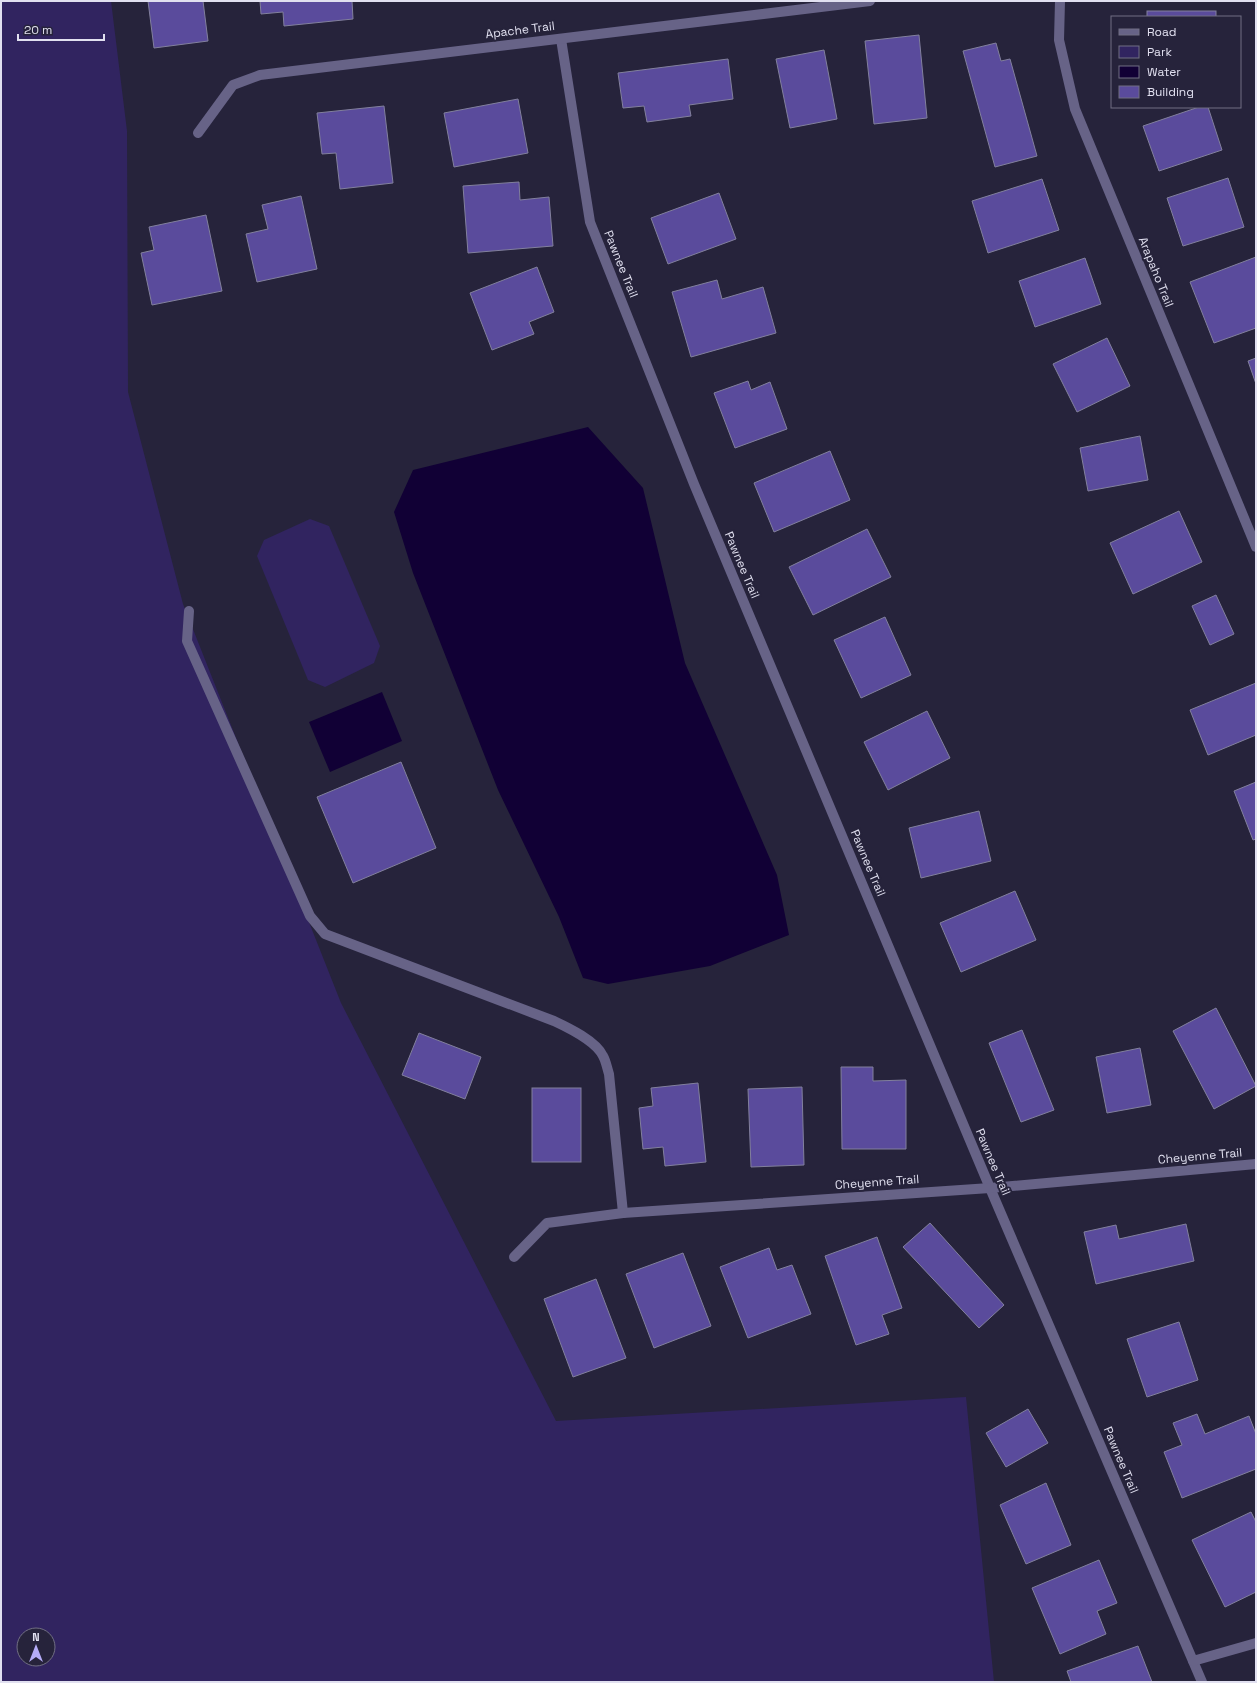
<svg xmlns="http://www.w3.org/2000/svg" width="1257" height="1683" viewBox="0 0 1257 1683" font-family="'Space Grotesk',sans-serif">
  <rect width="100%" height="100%" fill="#26233b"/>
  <!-- green -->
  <g fill="#312460" fill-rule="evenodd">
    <path d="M1,1H111L127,131L128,392L183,604L341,1003L556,1421L966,1397L994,1682H1ZM24,1635H48V1659H24Z"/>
    <polygon points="310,519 329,526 380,646 374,663 325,687 308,680 257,556 264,540"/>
  </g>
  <!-- water -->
  <g fill="#110035">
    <polygon points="588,427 643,488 685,663 777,875 789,935 710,966 608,984 583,978 559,917 498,790 413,573 394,512 413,470"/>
    <polygon points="382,692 402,741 330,772 309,722"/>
  </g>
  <!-- building -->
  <g fill="#5a4b9c" stroke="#82809d">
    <polygon points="148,1 203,1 208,41 154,48"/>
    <polygon points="260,1 352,1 353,19 284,26 283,12 261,14"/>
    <rect x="1147" y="11" width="69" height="6"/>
    <polygon points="919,35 927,118 874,124 865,41"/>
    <polygon points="996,43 1001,61 1010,59 1037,156 995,167 963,51"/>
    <polygon points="824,50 837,119 790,128 776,59"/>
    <polygon points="728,59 733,99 689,105 691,116 647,122 644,106 623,108 618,73"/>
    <polygon points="518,99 528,153 454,167 444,113"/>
    <polygon points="384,106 393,183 340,189 336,153 322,154 317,113"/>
    <polygon points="1199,107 1208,107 1222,150 1159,171 1143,126"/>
    <polygon points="1228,178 1244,227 1183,246 1167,198"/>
    <polygon points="1042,179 1059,230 988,253 972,201"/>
    <polygon points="519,182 520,200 549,197 553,246 468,253 463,186"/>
    <polygon points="719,193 736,239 668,264 651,218"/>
    <polygon points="301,196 317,269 257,282 246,234 268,229 262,205"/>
    <polygon points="206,215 222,291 152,305 141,253 154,250 149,227"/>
    <polygon points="1256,257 1256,328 1214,343 1190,282"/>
    <polygon points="1085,258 1101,304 1035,327 1019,281"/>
    <polygon points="537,267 554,312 529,322 534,334 492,350 470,293"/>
    <polygon points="717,280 722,299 763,287 776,333 691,357 672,292"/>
    <polygon points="1107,338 1130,386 1077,412 1053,364"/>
    <polygon points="1256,358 1256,384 1248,361"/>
    <polygon points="748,381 751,390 770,382 787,429 735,448 714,393"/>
    <polygon points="1140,436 1148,480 1088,491 1080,448"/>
    <polygon points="830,451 850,500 774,532 754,483"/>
    <polygon points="1179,511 1202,562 1133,594 1110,543"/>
    <polygon points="867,529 891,577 813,615 789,567"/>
    <polygon points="1216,595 1234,634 1210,645 1192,606"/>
    <polygon points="885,617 911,675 861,698 834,640"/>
    <polygon points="1256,683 1256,735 1208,755 1190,710"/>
    <polygon points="927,711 950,758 888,790 864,742"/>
    <polygon points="401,762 436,848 353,883 317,797"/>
    <polygon points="1256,782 1256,839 1253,840 1234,791"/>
    <polygon points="979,811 991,861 921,878 909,828"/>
    <polygon points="1015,891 1036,940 961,972 940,923"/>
    <polygon points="1216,1008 1256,1086 1214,1109 1173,1031"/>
    <polygon points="1022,1030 1054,1110 1021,1122 989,1043"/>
    <polygon points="419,1033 481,1057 465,1099 402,1075"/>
    <polygon points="1140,1048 1151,1105 1107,1113 1096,1057"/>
    <polygon points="841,1067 873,1067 873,1081 906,1080 906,1149 842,1149"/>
    <polygon points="698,1083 706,1162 665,1166 663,1147 643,1149 639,1108 653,1106 651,1088"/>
    <polygon points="802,1087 804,1165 751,1167 748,1089"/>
    <rect x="532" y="1088" width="49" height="74"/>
    <polygon points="930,1223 1004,1305 979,1328 903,1247"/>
    <polygon points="1186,1224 1194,1261 1096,1284 1084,1232 1116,1225 1119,1239"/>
    <polygon points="877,1237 902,1308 882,1315 889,1334 856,1345 825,1256"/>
    <polygon points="769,1248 777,1270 792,1265 811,1314 748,1338 720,1267"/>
    <polygon points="683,1253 711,1326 654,1348 626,1274"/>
    <polygon points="596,1279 626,1358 573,1377 544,1299"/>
    <polygon points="1179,1322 1198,1380 1147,1397 1127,1339"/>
    <polygon points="1028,1409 1048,1443 1006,1467 986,1433"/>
    <polygon points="1197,1414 1205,1434 1249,1416 1256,1434 1256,1469 1182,1498 1164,1452 1182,1445 1173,1423"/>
    <polygon points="1046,1483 1071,1545 1026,1564 1000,1505"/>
    <polygon points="1251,1512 1256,1522 1256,1592 1225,1607 1192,1540"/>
    <polygon points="1099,1560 1117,1603 1097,1611 1106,1634 1060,1654 1032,1588"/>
    <polygon points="1138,1646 1152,1682 1071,1682 1067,1671"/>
  </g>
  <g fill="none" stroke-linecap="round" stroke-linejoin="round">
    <!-- minor -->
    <g stroke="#676387" stroke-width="10">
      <polyline points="1060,1 1059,40 1075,109 1256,547"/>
      <polyline points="561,39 590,222 694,484 990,1188 1202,1682"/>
      <polyline points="198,133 233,85 260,75 870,1"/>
      <path d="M189,611L187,641L310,916L325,934L554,1021C569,1028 596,1041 603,1056C606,1061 607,1068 609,1074L623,1213"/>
      <polyline points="514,1257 547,1223 623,1213 990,1188 1256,1164"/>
      <polyline points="1193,1661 1256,1643"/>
    </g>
  </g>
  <g text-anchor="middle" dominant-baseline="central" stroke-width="4" stroke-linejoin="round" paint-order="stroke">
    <!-- street labels -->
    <g font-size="12" fill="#e1e0f0" stroke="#26233b">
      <text transform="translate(520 30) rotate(-7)">Apache Trail</text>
      <text transform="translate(621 264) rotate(68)">Pawnee Trail</text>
      <text transform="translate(1156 272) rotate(68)">Arapaho Trail</text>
      <text transform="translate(742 565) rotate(67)">Pawnee Trail</text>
      <text transform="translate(868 863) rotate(67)">Pawnee Trail</text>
      <text transform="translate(1200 1156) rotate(-5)">Cheyenne Trail</text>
      <text transform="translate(993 1162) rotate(67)">Pawnee Trail</text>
      <text transform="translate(877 1182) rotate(-4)">Cheyenne Trail</text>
      <text transform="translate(1121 1460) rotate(67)">Pawnee Trail</text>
    </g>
  </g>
  <!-- border -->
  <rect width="1257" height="1683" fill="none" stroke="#e1e0f0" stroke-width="4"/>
  <!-- legend -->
  <rect x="1111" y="16" width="130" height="92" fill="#26233b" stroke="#716f83"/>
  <rect x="1119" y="29" width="20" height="6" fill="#676387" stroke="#716f83"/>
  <text x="1147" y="36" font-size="12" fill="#e1e0f0">Road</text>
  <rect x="1119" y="46" width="20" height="12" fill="#312460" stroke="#716f83"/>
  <text x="1147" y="56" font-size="12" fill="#e1e0f0">Park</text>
  <rect x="1119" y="66" width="20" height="12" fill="#110035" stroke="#716f83"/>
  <text x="1147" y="76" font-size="12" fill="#e1e0f0">Water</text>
  <rect x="1119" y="86" width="20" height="12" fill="#5a4b9c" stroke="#716f83"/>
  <text x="1147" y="96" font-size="12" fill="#e1e0f0">Building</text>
  <!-- north arrow -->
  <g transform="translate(36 1647)"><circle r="19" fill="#26233b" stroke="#716f83"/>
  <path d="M0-3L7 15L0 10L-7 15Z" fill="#b5acf8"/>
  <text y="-6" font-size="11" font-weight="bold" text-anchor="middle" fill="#e1e0f0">N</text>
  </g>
  <!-- scale -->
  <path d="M18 34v6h86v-6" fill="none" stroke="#e1e0f0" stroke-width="2"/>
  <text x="24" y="34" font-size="12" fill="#e1e0f0" stroke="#26233b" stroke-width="3" paint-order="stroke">20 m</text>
</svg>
